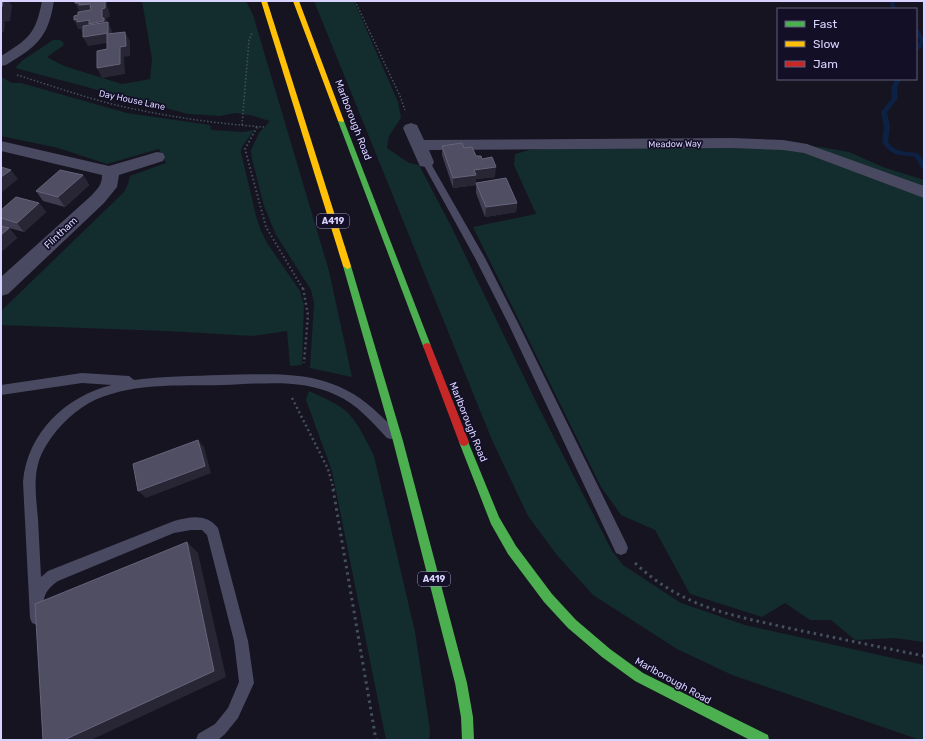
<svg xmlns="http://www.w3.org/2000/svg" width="925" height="741" viewBox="0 0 925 741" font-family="Rubik,sans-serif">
  <rect width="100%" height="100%" fill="#161421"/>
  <!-- green -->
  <g fill="#132c2d">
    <polygon points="142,1 246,1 253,15 329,271 352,377 310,368 314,303 311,290 276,235 264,206 252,159 251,150 259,133 270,121 250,115 235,113 220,116 188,114 15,68 23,60 53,40 60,40 63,42 64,45 47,57 64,66 122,84 150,79 152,59"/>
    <polygon points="314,1 354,1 398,102 401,118 389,136 387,148 409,163 419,165 452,228 540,410 612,551 623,565 681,603 745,625 924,665 924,740 920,740 732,675 677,649 593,595 556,554 528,516 492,440"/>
    <polygon points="1,77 12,83 21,83 127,113 210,125 211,130 244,132 254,130 242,147 241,152 256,216 261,231 267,243 300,291 304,305 302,365 290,366 287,331 253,336 166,331 1,325 1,311 124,192 128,184 130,176 166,163 159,149 107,164 58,148 1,136"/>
    <polygon points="703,141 821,147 849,152 883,167 924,180 924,642 894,638 855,640 831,620 810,620 785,603 762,617 690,594 655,530 621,515 601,487 473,227 536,214 514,165 515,154 529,150"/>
    <path d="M309,391C322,397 340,404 350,415C360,427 367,442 374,456L415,632L430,730L429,740H386L332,471L306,400Z"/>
  </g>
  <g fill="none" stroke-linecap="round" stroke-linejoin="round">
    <!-- stream -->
    <g fill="#0d2144" fill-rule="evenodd">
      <polygon points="892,1 896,1 894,4 896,9 892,9 890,4"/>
      <polygon points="916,29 918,29 924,39 922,47 916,51 916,47 920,40 916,34"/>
      <path d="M895,79H901L897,88L898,98L887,112L890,127L888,142C902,162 924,140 924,170L922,169L914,156C898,156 891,155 882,142L884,127L881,112L892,98L891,88Z"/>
    </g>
    <!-- path-far3 -->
    <g stroke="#44505f" stroke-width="1.5" stroke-dasharray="1.5 2" stroke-linecap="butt">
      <polyline points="355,1 400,96 405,110"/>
      <path d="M17,75C56,87 94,101 134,109C177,118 221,124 264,127"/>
      <polyline points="242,125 249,40 252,33"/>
      <polyline points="256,128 258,126"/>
    </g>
    <!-- path-far2 -->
    <polyline stroke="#44505f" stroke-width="2" stroke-dasharray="1.5 2.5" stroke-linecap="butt" points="257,127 245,149 266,227 303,289"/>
    <!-- path-far1 -->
    <g stroke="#44505f" stroke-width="2.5" stroke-dasharray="2 3" stroke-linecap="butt">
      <polyline points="303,288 308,315 304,363"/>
      <polyline points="292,398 328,469 334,490"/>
    </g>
    <!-- path -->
    <g stroke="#44505f" stroke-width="3" stroke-dasharray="2.5 4" stroke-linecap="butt">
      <polyline points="333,489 376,740"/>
      <path d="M635,563C683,608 731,615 793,629C836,638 880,647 924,656"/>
    </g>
    <!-- lane -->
    <g fill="#4a4962" fill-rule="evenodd">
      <polygon points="426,159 430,162 485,258 518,323 626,543 628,548 626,553 621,555 616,553 508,323 475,258 422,162"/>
      <path d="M82,373L129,376L134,380C163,376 193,376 222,375C284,374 333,368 381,416C386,421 394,427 397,434L395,438L391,439L387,438C372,422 357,404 336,395C302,378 259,384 223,385C179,386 128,382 89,403C70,414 53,432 43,451C32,472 36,496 38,519C39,539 40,558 41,577L48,571L174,521C190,517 206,513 218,528L248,641L254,683L238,718L225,734L218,740H196L198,734L215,724L228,708L239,682L234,641L207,535L202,530H191L174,533L58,581C34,598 50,605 42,623L37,625L32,623L30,618L23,482C27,433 66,396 112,385L82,383L1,395V385Z"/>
    </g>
    <!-- street -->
    <g fill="#4a4962" fill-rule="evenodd">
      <path d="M42,1H54C48,38 37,46 6,65L1,66V56C29,39 36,33 42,1Z"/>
      <polygon points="411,123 417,125 424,140 732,138 783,140 807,144 924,186 924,198 804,153 783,150 732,148 429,150 434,162 432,166 426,167 420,166 418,162 403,128 405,125"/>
      <path d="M1,141L109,166L157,152L163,153L165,157L163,161L119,175L117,187L104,203L8,294L1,296V277L92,195C98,188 102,185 102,175L1,151Z"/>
    </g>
    <!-- fast -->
    <g fill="#4caf50" fill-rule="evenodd">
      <polygon points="341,119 344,121 431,346 430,348 424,348 423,346 338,121"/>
      <polygon points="347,263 351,266 403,441 467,683 473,717 474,740 462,740 461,717 455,683 393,441 343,266"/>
      <polygon points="464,438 467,439 499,517 516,546 552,594 576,620 610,649 643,673 768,735 769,740 750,740 635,681 602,657 568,628 544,602 508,554 491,524 459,442 461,439"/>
    </g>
    <!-- slow -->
    <g fill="#ffc107" fill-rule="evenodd">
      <polygon points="261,1 267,1 351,266 350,268 347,269 343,266"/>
      <polygon points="293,1 299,1 344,121 343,122 338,121"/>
    </g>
    <!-- jam -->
    <polygon fill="#c62828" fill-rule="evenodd" points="427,343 430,344 431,346 469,442 467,445 464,446 461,445 459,442 423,346 424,344"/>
  </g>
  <!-- wall -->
  <g fill="#403d50">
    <polygon points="442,146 482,159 495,177 476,179 476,185 453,188 442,155"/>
    <polygon points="83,175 89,185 65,207 43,201 36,191"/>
    <polygon points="476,183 517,203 516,212 485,217 476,193"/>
    <polygon points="39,203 46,212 24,232 9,228 17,238 1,252 1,210"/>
  </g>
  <!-- shaded-wall -->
  <g fill="#282635">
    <polygon points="1,1 9,1 12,6 10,21 4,22 5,24 4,32 1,32"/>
    <polygon points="103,1 110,1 110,2 107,2 107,6 109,11 110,17 106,18 107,23 108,22 112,31 113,42 88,46 83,37 92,30 82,32 81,29 78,29 74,20 102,18 102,9"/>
    <polygon points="75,3 79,3 90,4 95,13 80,12"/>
    <polygon points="125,32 130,41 130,56 124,57 125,74 102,78 97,68 120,47"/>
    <polygon points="496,167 495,177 476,179 476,185 453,188 453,178 474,170"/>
    <polygon points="11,170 18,179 1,193 1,177"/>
    <polygon points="83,175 89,185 65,207 58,197"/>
    <polygon points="39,203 46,212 24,232 17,223"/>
    <polygon points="517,203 516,212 485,217 486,207"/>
    <polygon points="9,228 17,238 1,252 1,235"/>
    <polygon points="198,440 204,447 211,473 146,498 138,491"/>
    <polygon points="187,542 198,553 226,677 91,740 64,740"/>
  </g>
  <!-- building -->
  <g fill="#504e63" stroke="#66637b">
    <polygon points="1,1 3,1 2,7 1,7"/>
    <polygon points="75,1 105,1 105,8 102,9 102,18 104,18 104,21 89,24 89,20 77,22 77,19 74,20 74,16 78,15 78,12 91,10 90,4 79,5 79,3 75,3"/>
    <polygon points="108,22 108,33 83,37 83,26"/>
    <polygon points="125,32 126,46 120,47 120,64 97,68 97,51 107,49 107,34"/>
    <polygon points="462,143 464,148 472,147 476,156 481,156 482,159 492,157 496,167 474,170 476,175 453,178 442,146"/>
    <polygon points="1,167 11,170 1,177"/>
    <polygon points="60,170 83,175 58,197 36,191"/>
    <polygon points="506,178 517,203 486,207 476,183"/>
    <polygon points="16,197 39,203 17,223 1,218 1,210"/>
    <polygon points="1,226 9,228 1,235"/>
    <polygon points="198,440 205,466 138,491 133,464"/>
    <polygon points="187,542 214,671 64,740 43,740 35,604"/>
  </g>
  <g text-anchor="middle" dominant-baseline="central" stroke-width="3.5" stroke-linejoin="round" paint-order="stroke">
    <!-- far-street labels -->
    <g font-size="9" fill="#d9d4ff" stroke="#130f26">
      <text transform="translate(132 100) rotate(12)">Day House Lane</text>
      <text transform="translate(675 144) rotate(-1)">Meadow Way</text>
    </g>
    <!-- shield labels -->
    <g fill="#130f26" stroke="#9e99be" stroke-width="1">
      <rect x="317" y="214" width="32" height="14" rx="3"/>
      <rect x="418" y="572" width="32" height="14" rx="3"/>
    </g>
    <g font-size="9" font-weight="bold" fill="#d9d4ff">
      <text x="333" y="221">A419</text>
      <text x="434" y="579">A419</text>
    </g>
    <!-- street labels -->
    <g font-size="10" fill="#d9d4ff" stroke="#130f26">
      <text transform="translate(353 120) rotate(69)">Marlborough Road</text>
      <text transform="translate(61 233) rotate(-43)">Flintham</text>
      <text transform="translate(468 422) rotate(68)">Marlborough Road</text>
      <text transform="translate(673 681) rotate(29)">Marlborough Road</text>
    </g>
  </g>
  <!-- border -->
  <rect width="925" height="741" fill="none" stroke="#d9d4ff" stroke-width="4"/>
  <!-- legend -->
  <rect x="777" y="8" width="140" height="72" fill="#130f26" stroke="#625e7d"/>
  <rect x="785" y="21" width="20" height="6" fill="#4caf50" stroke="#625e7d"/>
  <text x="813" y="28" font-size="12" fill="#d9d4ff">Fast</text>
  <rect x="785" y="41" width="20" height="6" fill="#ffc107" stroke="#625e7d"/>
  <text x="813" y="48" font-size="12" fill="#d9d4ff">Slow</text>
  <rect x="785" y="61" width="20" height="6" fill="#c62828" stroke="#625e7d"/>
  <text x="813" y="68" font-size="12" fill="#d9d4ff">Jam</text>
</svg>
